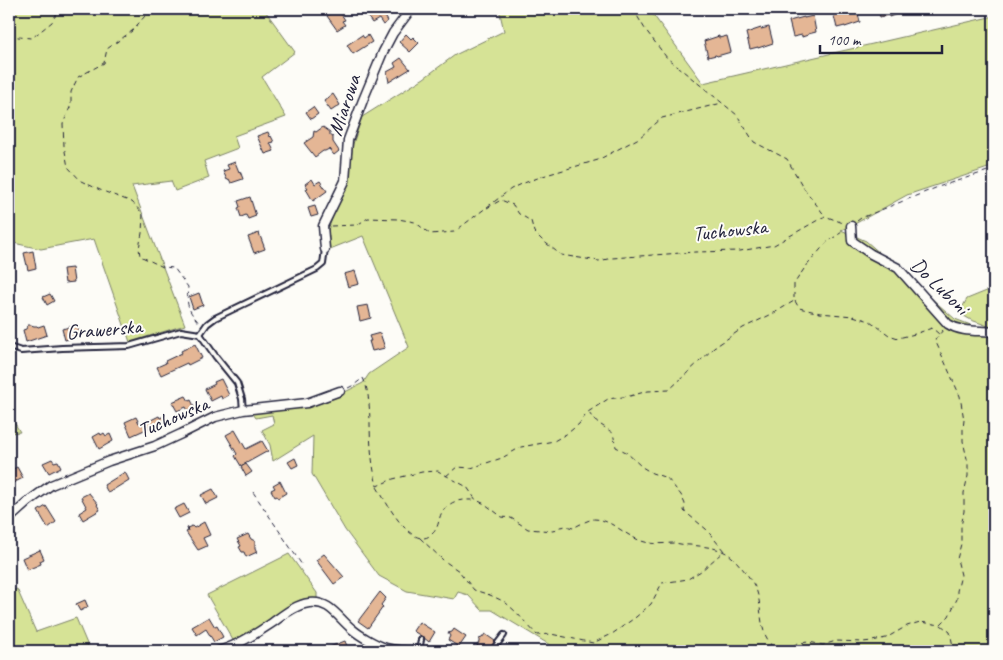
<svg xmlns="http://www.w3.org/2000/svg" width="1003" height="660" viewBox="0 0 1003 660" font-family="Caveat,sans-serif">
  <rect width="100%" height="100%" fill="#fdfcf7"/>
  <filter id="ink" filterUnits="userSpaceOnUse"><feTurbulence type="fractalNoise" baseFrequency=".02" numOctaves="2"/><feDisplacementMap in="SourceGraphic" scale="10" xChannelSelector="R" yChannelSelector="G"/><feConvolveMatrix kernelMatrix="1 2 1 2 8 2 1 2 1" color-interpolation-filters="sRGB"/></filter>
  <g filter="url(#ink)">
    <!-- green -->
    <g fill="#d6e396" stroke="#7c8268">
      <polygon points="9,9 266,9 266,12 295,52 262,77 286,117 234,136 238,148 204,161 209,178 175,191 171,181 132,186 185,325 130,342 94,239 41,249 9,242"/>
      <polygon points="499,9 649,9 703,83 994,16 994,166 907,195 851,226 841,230 866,241 955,319 994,334 994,651 560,651 492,610 482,610 468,595 458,592 454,599 407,591 379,576 345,530 312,474 313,436 273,461 270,445 262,430 274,424 272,415 256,418 251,411 299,407 325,402 363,383 369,374 409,347 363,236 330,249 328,230 336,207 347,185 353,144 362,117 424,78 455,55 504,31"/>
      <polygon points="994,288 994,328 971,320 959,313 967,299"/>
      <polygon points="9,414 20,432 9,433"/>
      <polygon points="289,554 317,593 317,599 303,600 284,609 271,619 234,642 207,595"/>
      <polygon points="17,589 36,632 76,618 90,651 9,651 9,592"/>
    </g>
    <!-- building -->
    <g fill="#e4b695" stroke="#22223b">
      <polygon points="335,9 338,9 345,20 342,21 345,25 337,30 327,16 331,13 330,12"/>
      <polygon points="371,9 380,9 388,21 383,25 379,19 372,23 365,13"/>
      <polygon points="844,9 857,9 860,22 845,27 845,26 837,28 833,12"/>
      <polygon points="878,9 905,9 905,11 889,17 889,15 880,17"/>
      <polygon points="813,16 816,32 808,34 808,35 802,37 802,35 793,37 789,21 804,17 804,18"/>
      <polygon points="769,27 773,43 758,48 758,47 750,49 746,33 761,28 761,29"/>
      <polygon points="406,34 411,39 413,37 419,43 410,52 399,42"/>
      <polygon points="362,35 364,38 368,35 372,42 353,54 347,45"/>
      <polygon points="719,36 719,38 727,36 731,52 717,56 716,55 708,57 704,41"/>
      <polygon points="401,58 410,69 389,82 387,72 396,67 394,63"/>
      <polygon points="333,94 340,105 331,111 324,101"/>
      <polygon points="313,107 318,114 311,119 306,112"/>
      <polygon points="323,127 330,132 330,135 333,137 333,142 339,151 334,155 329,149 325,151 323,151 315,157 304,143 313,137 314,131 316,132"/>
      <polygon points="268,132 270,137 271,136 274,142 270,143 274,151 265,154 257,136"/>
      <polygon points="235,162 239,172 240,171 243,179 231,183 229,179 227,180 223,171 229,169 227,165"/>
      <polygon points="312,179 315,184 320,181 327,191 313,201 306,189 308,188 305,184"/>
      <polygon points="250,197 256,216 248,219 246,215 241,217 238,208 240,207 238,201"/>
      <polygon points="315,206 318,215 311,217 308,208"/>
      <polygon points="259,233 265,249 254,253 248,237"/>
      <polygon points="33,251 36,268 28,270 24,253"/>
      <polygon points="72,268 74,282 65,283 63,269"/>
      <polygon points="355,271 359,284 348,287 344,274"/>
      <polygon points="199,293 203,305 193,309 189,297"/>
      <polygon points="50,294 54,301 47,305 43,297"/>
      <polygon points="368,305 371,318 360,321 357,307"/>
      <polygon points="28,325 31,325 34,326 37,326 38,327 44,325 47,335 26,342 23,330 26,329"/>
      <polygon points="77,325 80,334 76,335 77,337 65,340 62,329"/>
      <polygon points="380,333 385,348 372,351 369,341 371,341 369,336"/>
      <polygon points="195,344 202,358 188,365 187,363 161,375 157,367 166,363 165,361 182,353 181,351"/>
      <polygon points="221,379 229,395 222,399 221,396 211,401 205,389 215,384 214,382"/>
      <polygon points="186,396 189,401 191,400 195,408 188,411 186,407 177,411 172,402"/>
      <polygon points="159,416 160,418 164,416 167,424 161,427 160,425 152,428 151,427 131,436 125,422 136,417 139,423 140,423 141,425"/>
      <polygon points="235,430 246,449 262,441 268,451 241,466 235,456 237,454 226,435"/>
      <polygon points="100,433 101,435 104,433 106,436 110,434 113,441 99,449 93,437"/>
      <polygon points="295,458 298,465 292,468 288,462"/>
      <polygon points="52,459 54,462 58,461 61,467 49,473 43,463"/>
      <polygon points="246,464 252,472 246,476 241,467"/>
      <polygon points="17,467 23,478 9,485 9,471"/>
      <polygon points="125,472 129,480 108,493 104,485"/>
      <polygon points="280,481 286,493 278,498 277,496 275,497 271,490 275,488 273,485"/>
      <polygon points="213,489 218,498 206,504 201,495"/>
      <polygon points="89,493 98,504 97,505 100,510 83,520 79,513 87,508 81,497"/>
      <polygon points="184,504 189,513 179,518 174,509"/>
      <polygon points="46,506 56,522 48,528 38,511"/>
      <polygon points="204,522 210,535 203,538 207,546 198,550 186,532 188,531 187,528 192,526 194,528"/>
      <polygon points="248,534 251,539 255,541 255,548 257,552 246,557 244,552 242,552 239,547 241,546 237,539"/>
      <polygon points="40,550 44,559 40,561 41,564 27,570 22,558"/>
      <polygon points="324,554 344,577 334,584 316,560"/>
      <polygon points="380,592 386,598 381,605 383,607 368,628 358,621"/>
      <polygon points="85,600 88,607 80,611 76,604"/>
      <polygon points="209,617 215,627 217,626 223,637 214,642 206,629 197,635 192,627"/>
      <polygon points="419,622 435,632 429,642 423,637 413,631"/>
      <polygon points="454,629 466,637 459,647 448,640 450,636 448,633 452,632"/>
      <polygon points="485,634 495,641 488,651 484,651 477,646 479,642 479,639 482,638"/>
      <polygon points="345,641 349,651 319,651"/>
    </g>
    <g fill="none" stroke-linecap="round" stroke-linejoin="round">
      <!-- lane casing -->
      <g stroke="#22223b" stroke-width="8">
        <g id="lane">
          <polyline points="200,334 207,324 215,318 317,269 323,264 325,249"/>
          <polyline points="200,334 216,357 237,383 242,399 243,410"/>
          <polyline points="9,347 21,351 62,348 129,346 181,331 200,334"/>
          <polyline points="419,651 421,640"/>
          <polyline points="492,651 504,635"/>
        </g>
      </g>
      <!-- street casing -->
      <g stroke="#22223b" stroke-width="11">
        <g id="street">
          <path d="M851,226L852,241L871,254L898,268L948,324C962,333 979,330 994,332"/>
          <polyline points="325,249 323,226 345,181 348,140 363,100 383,52 393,33 411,9"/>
          <polyline points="9,519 29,501 51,485 109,461 155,446 181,434 215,417 243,410 307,403 340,391"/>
          <path d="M218,651C235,647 254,635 269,625C281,617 294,605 309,603C330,600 338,618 352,629C360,636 376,645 386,648C392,650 398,650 404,651"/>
        </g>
      </g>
      <!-- path -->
      <g stroke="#22223b" stroke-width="1" stroke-dasharray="5 4" stroke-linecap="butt">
        <path d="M151,9L132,31L107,49L104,63L78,77L71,92V105L63,124L64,146L68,167L81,181L100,190L132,202L143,214L142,233L139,248L140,256L163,267L174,268L188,287C186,306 188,310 200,324"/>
        <polyline points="633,9 645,29 667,58 737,115 754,142 787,159 803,187 825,216"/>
        <polyline points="9,34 18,37 32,38 52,22 59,9"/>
        <polyline points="487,208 501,200 513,205 519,214 531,221 534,232 542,240 561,255 599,261 612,258 695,252 740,251 774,245 825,216 843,223"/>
        <polyline points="857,221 861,218 938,187 994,169"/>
        <polyline points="331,226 357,225 368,218 398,219 415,222 430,234 454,232 511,189 524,183 546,175 598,160 639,138 662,118 722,103"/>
        <polyline points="795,301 799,308 820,313 853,316 870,321 889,335 898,338 915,334 932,328 939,334"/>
        <path d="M348,388L354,385L363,378C372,396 369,428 371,448C372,461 374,473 377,486L393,479L422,472L438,471L467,487L476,500L485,504L502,517L511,518L528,529L553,531L560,527L566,526L573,528C579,525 587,520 594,519C612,519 627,538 645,542C655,545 665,543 675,543C680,544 685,545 690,545C707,547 724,547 736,561C743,569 754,582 757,592C764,613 756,646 786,650L798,643L809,642L823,645L836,641L863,642L872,641L886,638L907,626L920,622L941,625L950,632L954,651"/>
        <polyline points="446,476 457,467 471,468 502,458 521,447 554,441 568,433 579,424 588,412 608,399 630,396 648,391 669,390 715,347 743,328 774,313 794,301 794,284 804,269 826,243 842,232"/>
        <path d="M377,487C385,500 412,553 432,534C442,525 436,513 449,505C456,499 466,500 475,500"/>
        <polyline points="253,492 302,565"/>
        <polyline points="420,538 443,560 459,571 474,590 490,595 505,602 516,612 537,635 551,634 593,643 612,634 636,617 651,604 662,583 688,579 701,571 724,551 706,529 684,511 685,504 681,495 667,478 652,473 642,467 626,452 616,447 613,433 595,421 589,413"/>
        <polyline points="941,624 949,616 957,599 957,591 961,575 957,559 961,544 961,527 964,511 964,493 968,476 968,463 963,441 963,429 964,420 960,396 935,340 943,330"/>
        <polyline points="770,644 773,651"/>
      </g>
      <!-- lane -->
      <use href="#lane" stroke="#fdfcf7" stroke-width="4"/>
      <!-- street -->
      <use href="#street" stroke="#fdfcf7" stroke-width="8"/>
    </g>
  </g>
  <g text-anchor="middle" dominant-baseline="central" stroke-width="4" stroke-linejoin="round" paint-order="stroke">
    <!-- street labels -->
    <g font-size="21" fill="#22223b" stroke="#fdfcf7">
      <text transform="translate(344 105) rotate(-71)">Miarowa</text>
      <text transform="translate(730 230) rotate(-6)">Tuchowska</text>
      <text transform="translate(940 286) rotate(44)">Do Luboni</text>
      <text transform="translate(104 329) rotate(-5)">Grawerska</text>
      <text transform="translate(173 417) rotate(-23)">Tuchowska</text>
    </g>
  </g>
  <!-- margin -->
  <rect width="1003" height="660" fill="none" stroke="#fdfcf7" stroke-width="30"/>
  <rect x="15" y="15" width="973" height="630" fill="none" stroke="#22223b" stroke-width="2" filter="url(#ink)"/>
  <!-- scale -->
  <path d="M820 45v8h122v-8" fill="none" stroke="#22223b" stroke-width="2.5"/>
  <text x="828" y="45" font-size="15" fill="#22223b" stroke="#fdfcf7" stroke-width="4" paint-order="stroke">100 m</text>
</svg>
